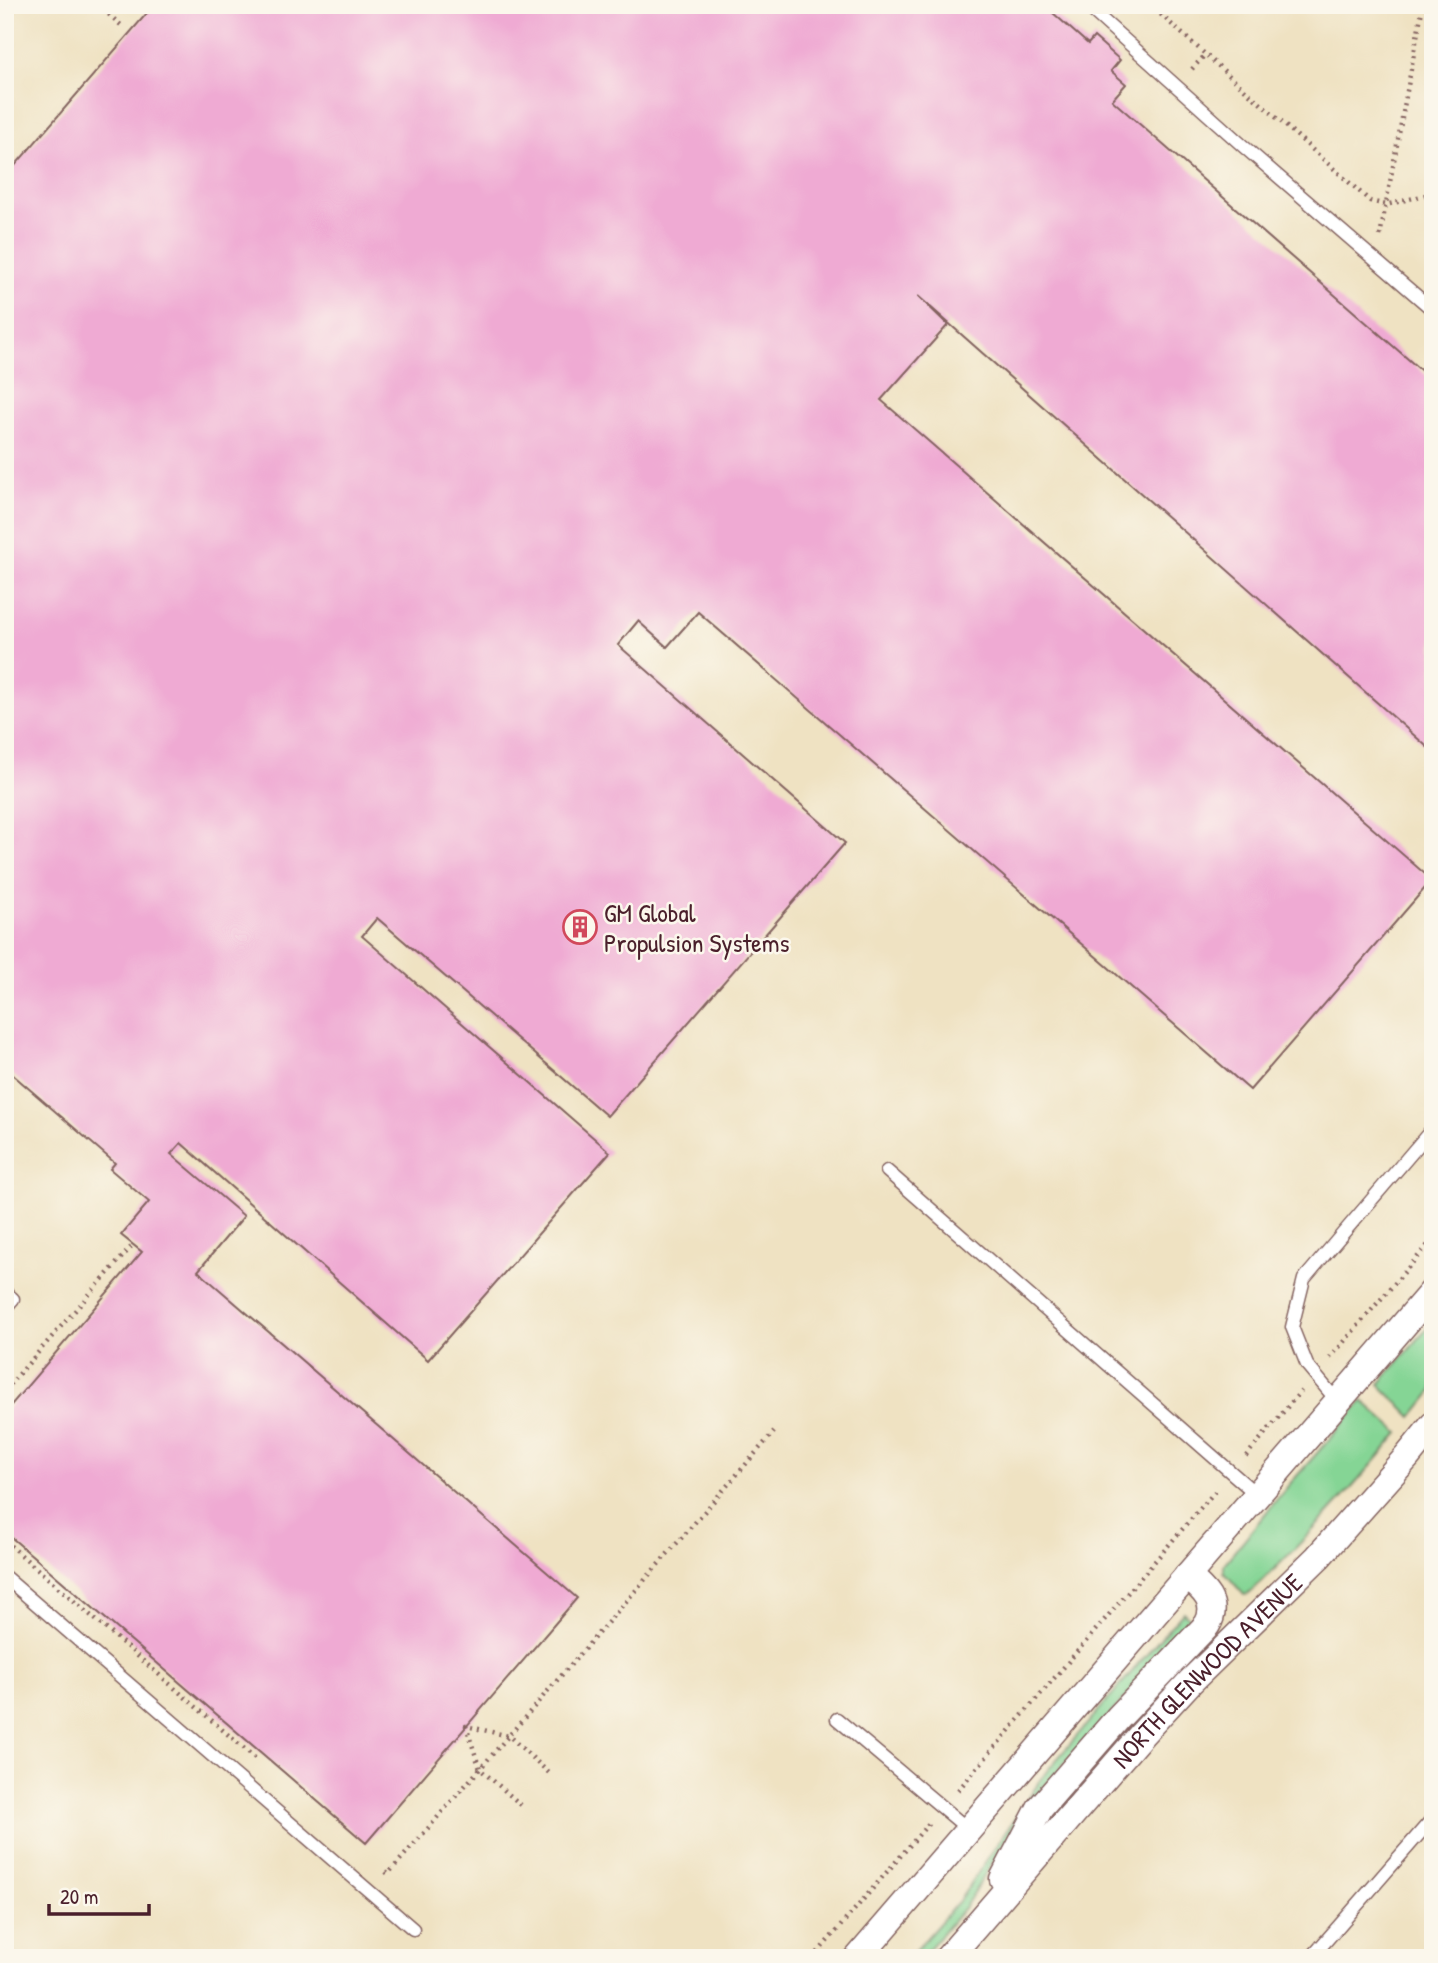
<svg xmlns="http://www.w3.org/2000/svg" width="1438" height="1963" viewBox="0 0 1438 1963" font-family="'Patrick Hand',sans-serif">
  <rect width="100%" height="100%" fill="#fbf7ec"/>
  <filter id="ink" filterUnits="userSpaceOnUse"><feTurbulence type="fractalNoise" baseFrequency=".0143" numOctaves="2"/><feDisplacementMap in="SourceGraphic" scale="14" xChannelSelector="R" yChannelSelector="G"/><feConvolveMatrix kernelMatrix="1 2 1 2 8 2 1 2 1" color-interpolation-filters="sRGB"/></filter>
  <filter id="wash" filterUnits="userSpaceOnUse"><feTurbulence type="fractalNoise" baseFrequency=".00686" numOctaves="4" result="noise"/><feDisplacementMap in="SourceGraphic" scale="28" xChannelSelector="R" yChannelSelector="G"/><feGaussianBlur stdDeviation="1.57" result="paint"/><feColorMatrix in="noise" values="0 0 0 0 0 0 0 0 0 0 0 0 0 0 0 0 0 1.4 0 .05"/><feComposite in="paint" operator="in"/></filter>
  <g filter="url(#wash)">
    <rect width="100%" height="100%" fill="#efe2c2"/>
    <!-- green -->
    <g fill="#85d595" stroke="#687a60" stroke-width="2">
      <polygon points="1433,1322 1433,1391 1412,1417 1379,1384"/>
      <path d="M1363,1401L1399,1433C1352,1490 1302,1543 1249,1594L1244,1595L1224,1572V1564L1288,1486Z"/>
      <polygon points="1183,1612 1194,1623 1028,1804 965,1907 921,1958 909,1958 959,1901 1046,1772"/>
    </g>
    <g id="blocks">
      <!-- building -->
      <polygon fill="#efaad3" points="154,5 1044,5 1088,44 1094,37 1120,60 1111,71 1126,84 1112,100 1433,381 1433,752 918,296 948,325 881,400 1432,880 1250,1090 698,612 667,647 638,621 618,645 845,843 607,1116 377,918 362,936 610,1152 428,1360 181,1143 171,1154 244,1216 198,1271 577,1598 366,1843 5,1532 5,1412 142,1252 121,1235 149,1202 110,1169 115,1163 5,1068 5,177"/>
    </g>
  </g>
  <g filter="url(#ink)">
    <use href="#blocks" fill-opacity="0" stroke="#846360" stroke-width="2"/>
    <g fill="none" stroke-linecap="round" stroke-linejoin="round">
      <!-- service casing -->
      <g stroke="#846360" stroke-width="15">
        <g id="service">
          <polyline points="1086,5 1243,146 1433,310"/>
          <polyline points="887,1171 1256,1494"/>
          <polyline points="5,1292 13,1299 5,1308"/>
          <polyline points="1337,1401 1307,1365 1292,1327 1304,1279 1433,1128"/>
          <polyline points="5,1577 413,1929"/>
          <polyline points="837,1719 969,1830"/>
          <polyline points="1311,1958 1433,1818"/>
        </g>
      </g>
      <!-- minor casing -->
      <g stroke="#846360" stroke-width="29">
        <g id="minor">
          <path d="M1003,1879L1040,1808L1119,1717L1207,1625C1220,1603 1203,1589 1187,1576"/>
          <polyline points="858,1958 1433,1291"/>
          <path id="s1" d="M948,1958L1142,1734L1190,1682L1318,1557L1407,1457L1433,1425"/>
        </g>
      </g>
      <!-- path -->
      <g stroke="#846360" stroke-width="4.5" stroke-dasharray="2 5" stroke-linecap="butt">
        <polyline points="98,5 122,26"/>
        <polyline points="1150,5 1370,201 1386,205 1433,193"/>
        <polyline points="1192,69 1205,55"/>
        <polyline points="1380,236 1423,5"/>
        <polyline points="1330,1358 1433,1239"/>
        <polyline points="5,1390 131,1247"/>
        <polyline points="1246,1456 1301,1391"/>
        <polyline points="5,1541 255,1758"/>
        <polyline points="958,1790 1217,1489"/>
        <polyline points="521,1805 480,1769 466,1726 509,1736 549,1773"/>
        <polyline points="386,1872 388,1874 774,1432"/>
        <polyline points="813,1958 929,1823"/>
      </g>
      <!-- service -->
      <use href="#service" stroke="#fff" stroke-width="12"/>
      <!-- minor -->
      <use href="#minor" stroke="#fff" stroke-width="26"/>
    </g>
  </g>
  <!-- icons -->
  <defs>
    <g id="building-ring" transform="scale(1.75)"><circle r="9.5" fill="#fbf7ec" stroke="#d1495b" stroke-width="1.5"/><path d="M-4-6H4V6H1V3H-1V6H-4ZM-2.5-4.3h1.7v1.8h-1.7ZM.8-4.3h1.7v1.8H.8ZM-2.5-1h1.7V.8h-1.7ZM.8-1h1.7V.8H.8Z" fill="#d1495b"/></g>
  </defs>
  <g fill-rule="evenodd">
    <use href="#building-ring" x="580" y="927"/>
  </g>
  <g text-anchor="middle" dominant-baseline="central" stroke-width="5" stroke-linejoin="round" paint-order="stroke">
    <!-- poi labels -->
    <g font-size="26" fill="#4a1f2b" stroke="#fbf7ec" text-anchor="start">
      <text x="604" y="912">GM Global<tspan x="604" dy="30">Propulsion Systems</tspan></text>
    </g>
    <!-- street labels -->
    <g font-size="26" fill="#4a1f2b" stroke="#fbf7ec">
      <text stroke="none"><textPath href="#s1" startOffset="387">NORTH GLENWOOD AVENUE</textPath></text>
    </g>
  </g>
  <!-- margin -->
  <rect width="1438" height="1963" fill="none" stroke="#fbf7ec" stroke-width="28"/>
  <!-- scale -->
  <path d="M49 1904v10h100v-10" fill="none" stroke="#4a1f2b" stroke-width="3.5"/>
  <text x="60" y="1904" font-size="21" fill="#4a1f2b" stroke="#fbf7ec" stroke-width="5" paint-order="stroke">20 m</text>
</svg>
